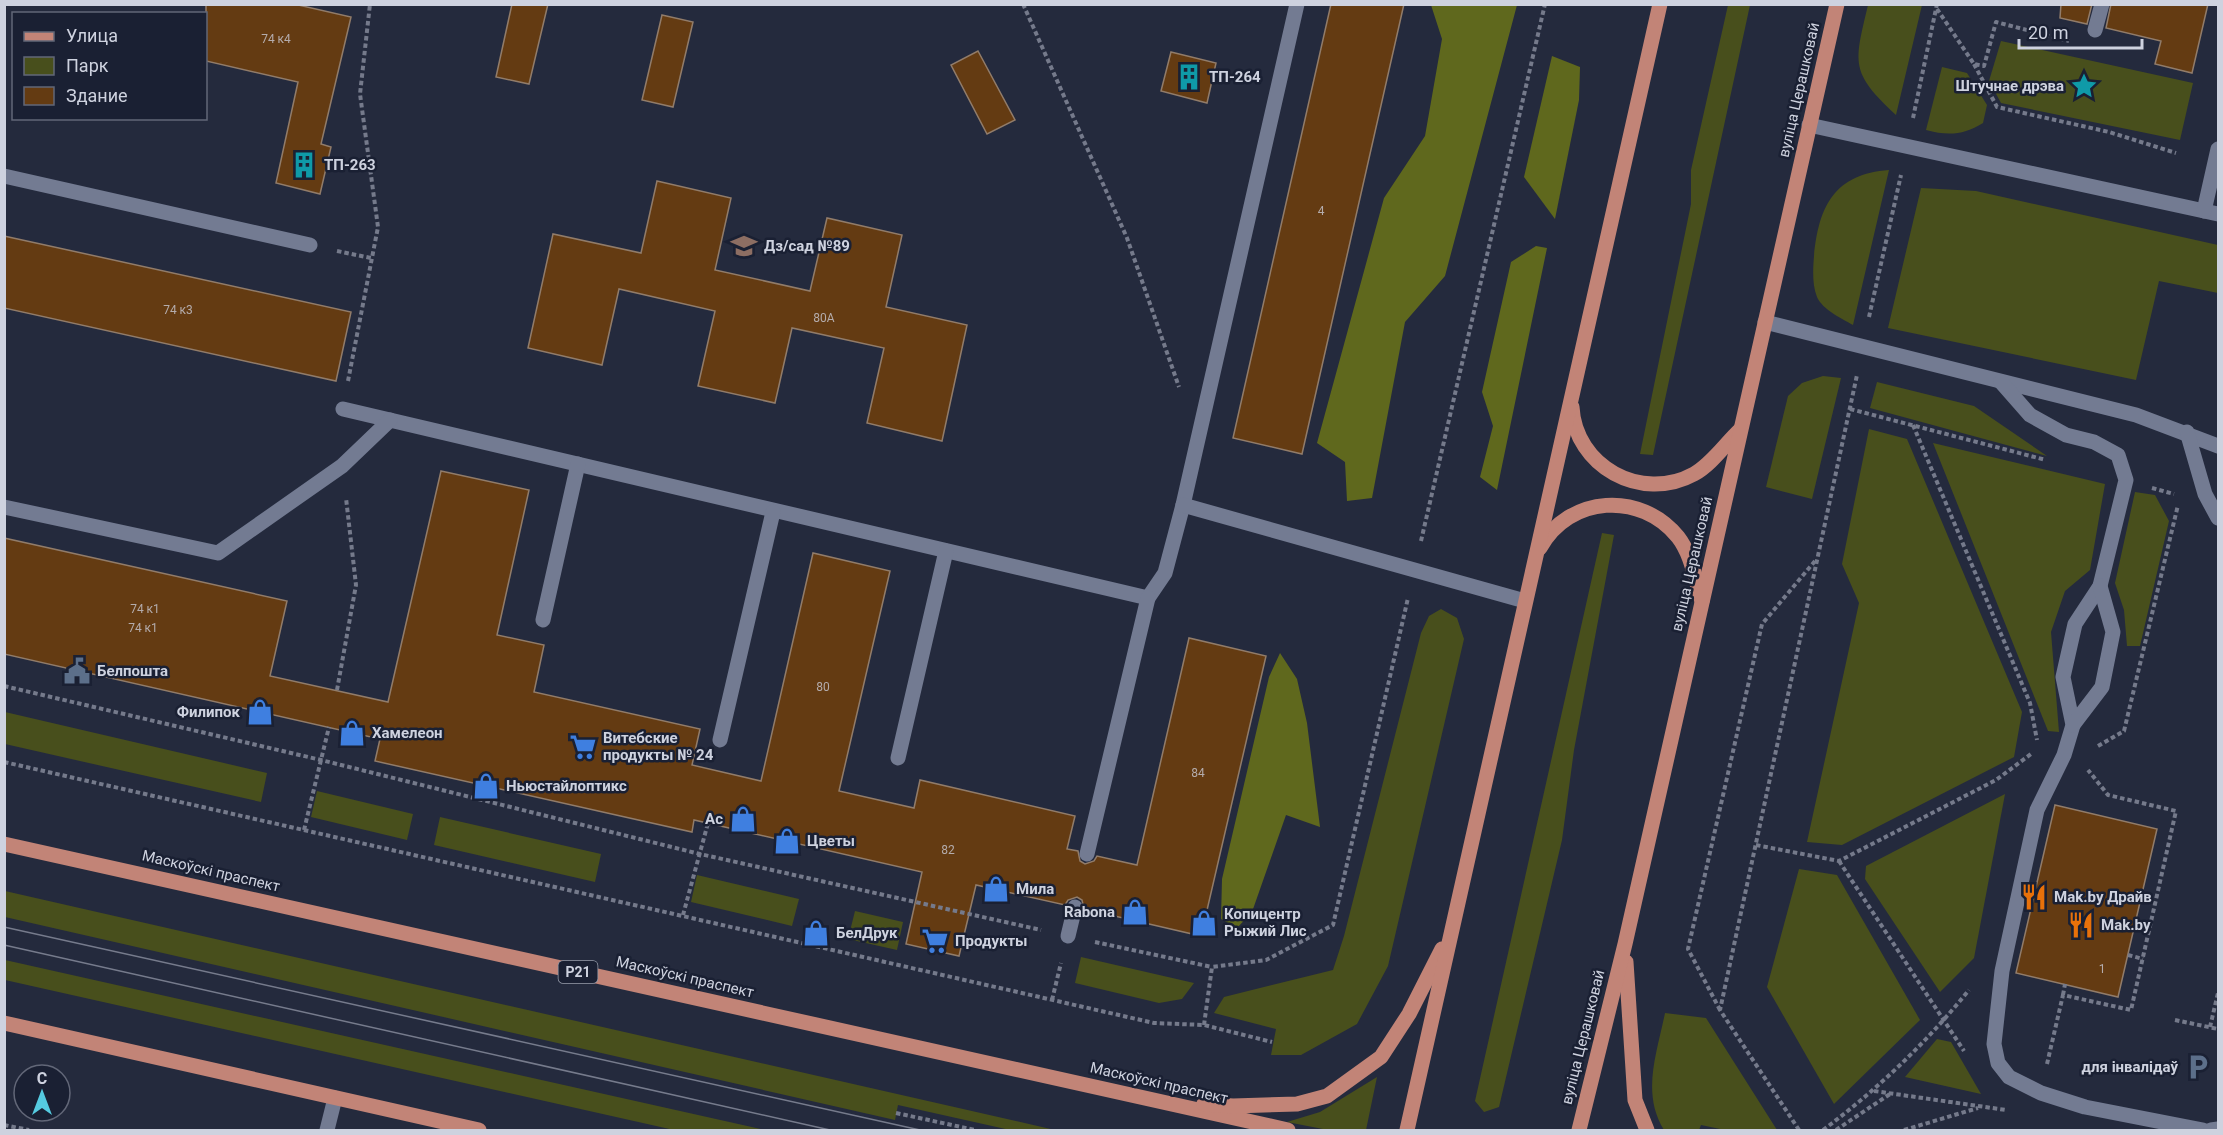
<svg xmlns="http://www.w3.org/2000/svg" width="2223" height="1135" viewBox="0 0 2223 1135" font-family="Roboto,sans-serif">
  <rect width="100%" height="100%" fill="#242a3d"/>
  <!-- green -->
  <g fill="#484f1c">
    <polygon points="1728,5 1750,5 1653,455 1640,454 1691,204 1691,170"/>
    <path d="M1868,5H1922L1896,115C1850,72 1854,64 1868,5Z"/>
    <polygon points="2001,41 2193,83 2180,140 2001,103 1989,81"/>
    <path d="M1942,67L1967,73L1987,105L1983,123C1964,135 1948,136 1926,130Z"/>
    <path d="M1889,170L1853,325C1841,318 1823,310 1817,297C1812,285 1813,268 1814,256C1819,205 1835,174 1889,170Z"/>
    <polygon points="1921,188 1976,191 2218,245 2218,293 2159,281 2136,380 1888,328"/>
    <polygon points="1823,376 1841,378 1812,499 1766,487 1788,396 1802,383"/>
    <polygon points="1877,382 1974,406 2047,456 1870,408"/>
    <polygon points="1869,429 1907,439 2022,712 2014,757 1842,845 1807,842 1859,603 1842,564"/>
    <polygon points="1933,443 2105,484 2090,570 2065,591 2051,632 2059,732 2048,731"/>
    <polygon points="2135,492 2155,495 2169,521 2140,646 2127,646 2124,610 2115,583"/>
    <polygon points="1602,533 1614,535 1574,750 1562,840 1499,1107 1484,1112 1475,1101"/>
    <polygon points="1441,609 1457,618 1464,639 1388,966 1357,1024 1301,1055 1271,1055 1276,1029 1214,1013 1224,997 1333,970 1344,936 1421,633 1429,616"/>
    <polygon points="5,712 267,773 261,802 5,744"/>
    <polygon points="317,791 413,814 407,840 311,817"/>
    <polygon points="2005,794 1974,958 1940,992 1865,879 1866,866"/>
    <polygon points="440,817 601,854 595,882 434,845"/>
    <polygon points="1799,869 1837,875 1920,1020 1834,1104 1767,987"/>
    <polygon points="697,875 799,899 792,926 691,902"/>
    <polygon points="5,891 1055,1130 1010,1130 898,1105 895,1120 5,917"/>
    <polygon points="855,911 903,922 897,950 848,939"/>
    <polygon points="1081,957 1194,983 1182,999 1159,1003 1075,983"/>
    <polygon points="5,960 765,1130 674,1130 5,980"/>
    <path d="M1665,1013L1706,1018L1777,1130H1725L1701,1125L1699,1130H1664C1641,1093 1657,1053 1665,1013Z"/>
    <polygon points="1937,1039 1951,1042 1981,1094 1905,1077"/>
    <polygon points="1377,1077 1366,1130 1328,1130 1287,1122 1320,1112"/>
  </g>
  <!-- forest -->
  <g fill="#5f681d">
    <polygon points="1431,5 1517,5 1445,276 1405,322 1372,498 1347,501 1345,462 1317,443 1384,198 1425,136 1442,39"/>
    <polygon points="1552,56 1580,67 1579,100 1555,219 1524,177"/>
    <polygon points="1536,246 1547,248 1497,490 1480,477 1493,426 1482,392 1511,262"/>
    <polygon points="1280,653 1297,679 1307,723 1320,827 1286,815 1252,912 1237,928 1221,919 1222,879 1269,677"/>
  </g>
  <!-- building -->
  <g fill="#643b12" stroke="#917c6a" stroke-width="1.5">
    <polygon points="206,4 294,4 351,17 321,144 331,147 320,194 276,183 298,82 206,61"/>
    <polygon points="512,4 548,4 529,84 496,77"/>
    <polygon points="1331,4 1404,4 1302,454 1233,438"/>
    <polygon points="2061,4 2092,4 2087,24 2060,18"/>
    <polygon points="2111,4 2208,4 2192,73 2155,64 2161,41 2106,28"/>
    <polygon points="662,15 693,22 673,107 642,100"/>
    <polygon points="978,51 1015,120 987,134 951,65"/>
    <polygon points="1171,52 1216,63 1207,103 1161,91"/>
    <polygon points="657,181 731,198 715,270 810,291 827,218 902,235 886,307 967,325 942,441 867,423 884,348 792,328 775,403 698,386 715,311 619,289 602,365 528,348 553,234 641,253"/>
    <polygon points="4,236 351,312 336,381 4,308"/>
    <polygon points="441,471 529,490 497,635 544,645 534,692 700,729 692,765 761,781 813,553 890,571 839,791 914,808 920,780 1075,816 1067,849 1078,851 1080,861 1085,864 1094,861 1097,856 1137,865 1189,638 1266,656 1201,936 1084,909 1082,900 1077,897 1068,900 1065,905 976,885 959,956 906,944 922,872 694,820 692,832 375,761 380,739 4,654 4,538 287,601 270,676 388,702"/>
    <polygon points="2055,805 2157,829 2118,997 2016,973"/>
  </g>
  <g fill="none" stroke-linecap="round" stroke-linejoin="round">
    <!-- path -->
    <g stroke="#757a8b" stroke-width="4" stroke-dasharray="4.5 3" stroke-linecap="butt">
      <polyline points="1023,4 1127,238 1179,387"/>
      <polyline points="1937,9 1974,64 1984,66 1996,22 2069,41"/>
      <polyline points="1974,64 1997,107 2109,132 2176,153"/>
      <polyline points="1913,118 1937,4"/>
      <polyline points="337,251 371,258"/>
      <polyline points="1869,317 1901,175"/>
      <polyline points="348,381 378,227 360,94 370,4"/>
      <polyline points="1850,409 2046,460"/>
      <polyline points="1913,425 2030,703 2037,740"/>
      <polyline points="2152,488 2174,494"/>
      <polyline points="1421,541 1545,4"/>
      <polyline points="4,686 321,760 700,854 1041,930"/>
      <polyline points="337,690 356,585 346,498"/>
      <polyline points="2098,746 2124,731 2178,505"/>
      <polyline points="4,762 1154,1023 1204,1025 1272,1042"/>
      <polyline points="304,830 329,727"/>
      <polyline points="1756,845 1839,861 1996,780 2031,754"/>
      <polyline points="1839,861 1964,1051"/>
      <polyline points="683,915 711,812"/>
      <polyline points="1095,942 1212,967"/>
      <polyline points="2128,955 2143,959"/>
      <polyline points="2063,995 2065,984"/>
      <polyline points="1052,1000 1061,963"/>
      <polyline points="1720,1010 1688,949 1762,624 1815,561"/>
      <polyline points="2175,1020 2218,1029"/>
      <polyline points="1204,1025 1212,967 1266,960 1333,925 1408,598"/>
      <polyline points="2210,1027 2218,993"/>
      <polyline points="2047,1064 2063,995 2131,1010 2176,811 2108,795 2088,770"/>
      <polyline points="1874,1091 2006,1110"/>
      <polyline points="896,1113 975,1130"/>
      <polyline points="4,1125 29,1130"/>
      <polyline points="1799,1130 1720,1010 1857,375"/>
      <path d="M1823,1130C1877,1090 1926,1043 1969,990"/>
      <polyline points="1836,1130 1890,1094"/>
      <polyline points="1904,1130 1978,1108"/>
    </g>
    <!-- service -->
    <g stroke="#737b92" stroke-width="15">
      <polyline points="2095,30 2102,4"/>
      <polyline points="1809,125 2218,214"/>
      <polyline points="4,176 310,245"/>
      <polyline points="2204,211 2218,149"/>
      <polyline points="1765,322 2136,415 2218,446"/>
      <polyline points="2001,382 2030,415 2066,435 2094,442 2118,455 2126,480 2100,586 2075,624 2063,677 2073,725 2064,755 2037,810 2002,971 1994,1044 1998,1063 2009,1077 2041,1093 2085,1107 2203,1130"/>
      <polyline points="343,409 1148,598 1165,573 1183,505 1297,4"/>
      <polyline points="2187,432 2205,494 2218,518"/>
      <polyline points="1183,505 1525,601"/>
      <polyline points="4,507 218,553 342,466 390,420"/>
      <polyline points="543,620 578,464"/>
      <polyline points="2073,725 2102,687 2113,632 2100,586"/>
      <polyline points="720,740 773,512"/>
      <polyline points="898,758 946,551"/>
      <polyline points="1087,854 1148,598"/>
      <polyline points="1068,936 1075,907"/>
      <polyline points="327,1130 335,1098"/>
      <polyline points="2211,1130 2218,1129"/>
    </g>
    <!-- primary -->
    <g stroke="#c28477" stroke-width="15">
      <path d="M1572,407C1575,466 1641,503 1694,474C1712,464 1725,444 1740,430"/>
      <path d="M1540,548C1569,495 1641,491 1678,537C1692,555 1695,580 1702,601"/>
      <polyline points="4,844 1288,1130"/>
      <polyline points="1626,962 1635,1100 1647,1130"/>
      <polyline points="4,1023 479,1130"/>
      <polyline points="1204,1104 1233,1106 1297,1104 1327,1096 1381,1057 1409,1014 1442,949"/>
      <polyline points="1407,1130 1660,4"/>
      <polyline points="1579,1130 1625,944 1837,4"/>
    </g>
    <!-- tram -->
    <g stroke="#767b8c" stroke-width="1.5">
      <polyline points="4,927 920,1130"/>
      <polyline points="4,945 830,1130"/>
    </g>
  </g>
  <!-- icons -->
  <defs>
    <g id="building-bare" transform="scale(2.07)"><path d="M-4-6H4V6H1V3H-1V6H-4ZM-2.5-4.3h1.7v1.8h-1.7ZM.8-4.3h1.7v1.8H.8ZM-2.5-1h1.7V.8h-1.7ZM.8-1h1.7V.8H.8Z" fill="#0f9aa8" stroke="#1a2033" stroke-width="2.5" paint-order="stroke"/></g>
    <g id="sight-bare" transform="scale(2.07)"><path d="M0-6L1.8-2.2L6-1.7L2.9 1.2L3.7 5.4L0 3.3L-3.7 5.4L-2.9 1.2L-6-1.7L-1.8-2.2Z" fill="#0f9aa8" stroke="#1a2033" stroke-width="2.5" paint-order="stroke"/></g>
    <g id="school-bare" transform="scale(2.07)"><path d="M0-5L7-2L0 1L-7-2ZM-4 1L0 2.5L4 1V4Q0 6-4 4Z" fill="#8d6e63" stroke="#1a2033" stroke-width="2.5" paint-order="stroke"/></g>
    <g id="civic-bare" transform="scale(2.07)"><path d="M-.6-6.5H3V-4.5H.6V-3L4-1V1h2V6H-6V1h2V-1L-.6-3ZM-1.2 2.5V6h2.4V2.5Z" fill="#5c6f8a" stroke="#1a2033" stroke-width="2.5" paint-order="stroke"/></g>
    <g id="shop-bare" transform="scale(2.07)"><path d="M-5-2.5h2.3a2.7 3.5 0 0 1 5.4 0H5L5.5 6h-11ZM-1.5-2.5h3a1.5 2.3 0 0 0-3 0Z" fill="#3f7fe0" stroke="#1a2033" stroke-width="2.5" paint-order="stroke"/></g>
    <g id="supermarket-bare" transform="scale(2.07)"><path d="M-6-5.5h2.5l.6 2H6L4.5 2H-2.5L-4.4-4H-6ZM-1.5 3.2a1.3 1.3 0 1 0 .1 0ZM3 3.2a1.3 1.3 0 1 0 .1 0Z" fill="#3f7fe0" stroke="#1a2033" stroke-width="2.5" paint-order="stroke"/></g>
    <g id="restaurant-bare" transform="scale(2.07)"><path d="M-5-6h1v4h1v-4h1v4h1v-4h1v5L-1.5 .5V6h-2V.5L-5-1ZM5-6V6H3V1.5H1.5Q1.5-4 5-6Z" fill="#e8710a" stroke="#1a2033" stroke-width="2.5" paint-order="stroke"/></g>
    <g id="parking-bare" transform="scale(2.07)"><path d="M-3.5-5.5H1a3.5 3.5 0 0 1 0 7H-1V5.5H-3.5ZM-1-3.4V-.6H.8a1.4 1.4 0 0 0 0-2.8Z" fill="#5c6f8a" stroke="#1a2033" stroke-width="2.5" paint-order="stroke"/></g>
  </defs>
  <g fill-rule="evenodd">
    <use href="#building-bare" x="1189" y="77"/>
    <use href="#sight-bare" x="2084" y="86"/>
    <use href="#building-bare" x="304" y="165"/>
    <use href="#school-bare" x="744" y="246"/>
    <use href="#civic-bare" x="77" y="671"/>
    <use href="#shop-bare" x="260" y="712"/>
    <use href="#shop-bare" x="352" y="733"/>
    <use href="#supermarket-bare" x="583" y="747"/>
    <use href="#shop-bare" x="486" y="786"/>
    <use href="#shop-bare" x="743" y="819"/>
    <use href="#shop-bare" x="787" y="841"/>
    <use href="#shop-bare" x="996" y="889"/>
    <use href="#restaurant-bare" x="2034" y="897"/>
    <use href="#shop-bare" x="1135" y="912"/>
    <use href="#shop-bare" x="1204" y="923"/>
    <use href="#restaurant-bare" x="2081" y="925"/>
    <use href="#shop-bare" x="816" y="933"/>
    <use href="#supermarket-bare" x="935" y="941"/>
    <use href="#parking-bare" x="2198" y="1067"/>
  </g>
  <g text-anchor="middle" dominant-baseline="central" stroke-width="5" stroke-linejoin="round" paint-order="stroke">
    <!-- number labels -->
    <g font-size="12" fill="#b4acac">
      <text x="276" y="39">74 к4</text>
      <text x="1321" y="211">4</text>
      <text x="178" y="310">74 к3</text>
      <text x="824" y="318">80А</text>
      <text x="145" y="609">74 к1</text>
      <text x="143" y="628">74 к1</text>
      <text x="823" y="687">80</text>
      <text x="1198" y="773">84</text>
      <text x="948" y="850">82</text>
      <text x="2102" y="969">1</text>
    </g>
    <!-- shield labels -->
    <rect fill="#1a2033" stroke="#989dab" stroke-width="1.5" x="558.5" y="961" width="39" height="22" rx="4.5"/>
    <g font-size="14" font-weight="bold" fill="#ced2df">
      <text x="578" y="972">Р21</text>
    </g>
    <!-- poi labels -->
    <g font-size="15" font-weight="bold" fill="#ced2df" stroke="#1a2033" text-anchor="start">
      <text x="1209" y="77">ТП-264</text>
      <text x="2064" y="86" text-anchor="end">Штучнае дрэва</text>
      <text x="324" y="165">ТП-263</text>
      <text x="764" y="246">Дз/сад №89</text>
      <text x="97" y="671">Белпошта</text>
      <text x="240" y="712" text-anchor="end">Филипок</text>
      <text x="372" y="733">Хамелеон</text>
      <text x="603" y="738">Витебские<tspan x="603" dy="17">продукты № 24</tspan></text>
      <text x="506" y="786">Ньюстайлоптикс</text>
      <text x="723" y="819" text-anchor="end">Ас</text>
      <text x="807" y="841">Цветы</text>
      <text x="1016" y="889">Мила</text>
      <text x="2054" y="897">Маk.by Драйв</text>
      <text x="1115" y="912" text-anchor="end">Rabona</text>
      <text x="1224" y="914">Копицентр<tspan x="1224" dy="17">Рыжий Лис</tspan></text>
      <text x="2101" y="925">Mak.by</text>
      <text x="836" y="933">БелДрук</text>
      <text x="955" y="941">Продукты</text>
      <text x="2178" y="1067" text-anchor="end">для інвалідаў</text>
    </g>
    <!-- street labels -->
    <g font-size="15" fill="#ced2df" stroke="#1a2033">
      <text transform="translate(1799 90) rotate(-77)">вуліца Церашковай</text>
      <text transform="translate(1692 564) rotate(-77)">вуліца Церашковай</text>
      <text transform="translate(211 871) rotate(13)">Маскоўскі праспект</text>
      <text transform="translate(685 977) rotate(13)">Маскоўскі праспект</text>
      <text transform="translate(1583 1037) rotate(-76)">вуліца Церашковай</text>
      <text transform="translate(1159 1083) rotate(13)">Маскоўскі праспект</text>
    </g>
  </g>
  <!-- border -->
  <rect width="2223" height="1135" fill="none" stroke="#ced2df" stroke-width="12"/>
  <!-- legend -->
  <rect x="12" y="12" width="195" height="108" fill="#1a2033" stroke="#626778" stroke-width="1.5"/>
  <rect x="24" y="32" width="30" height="9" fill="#c28477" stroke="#626778" stroke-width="1.5"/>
  <text x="66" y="42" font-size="18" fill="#ced2df">Улица</text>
  <rect x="24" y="57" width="30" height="18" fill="#484f1c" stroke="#626778" stroke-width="1.5"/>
  <text x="66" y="72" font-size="18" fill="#ced2df">Парк</text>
  <rect x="24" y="87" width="30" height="18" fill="#643b12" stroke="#626778" stroke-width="1.5"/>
  <text x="66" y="102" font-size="18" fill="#ced2df">Здание</text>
  <!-- north arrow -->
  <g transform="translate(42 1093)"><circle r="28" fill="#1a2033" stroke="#626778" stroke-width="1.5"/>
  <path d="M0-4.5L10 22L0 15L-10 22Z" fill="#55cae0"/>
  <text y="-9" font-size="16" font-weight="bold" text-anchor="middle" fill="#ced2df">С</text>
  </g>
  <!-- scale -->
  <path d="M2019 39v9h123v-9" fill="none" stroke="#ced2df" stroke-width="3"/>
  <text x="2028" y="39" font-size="18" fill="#ced2df" stroke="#1a2033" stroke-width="4.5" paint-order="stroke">20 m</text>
</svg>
